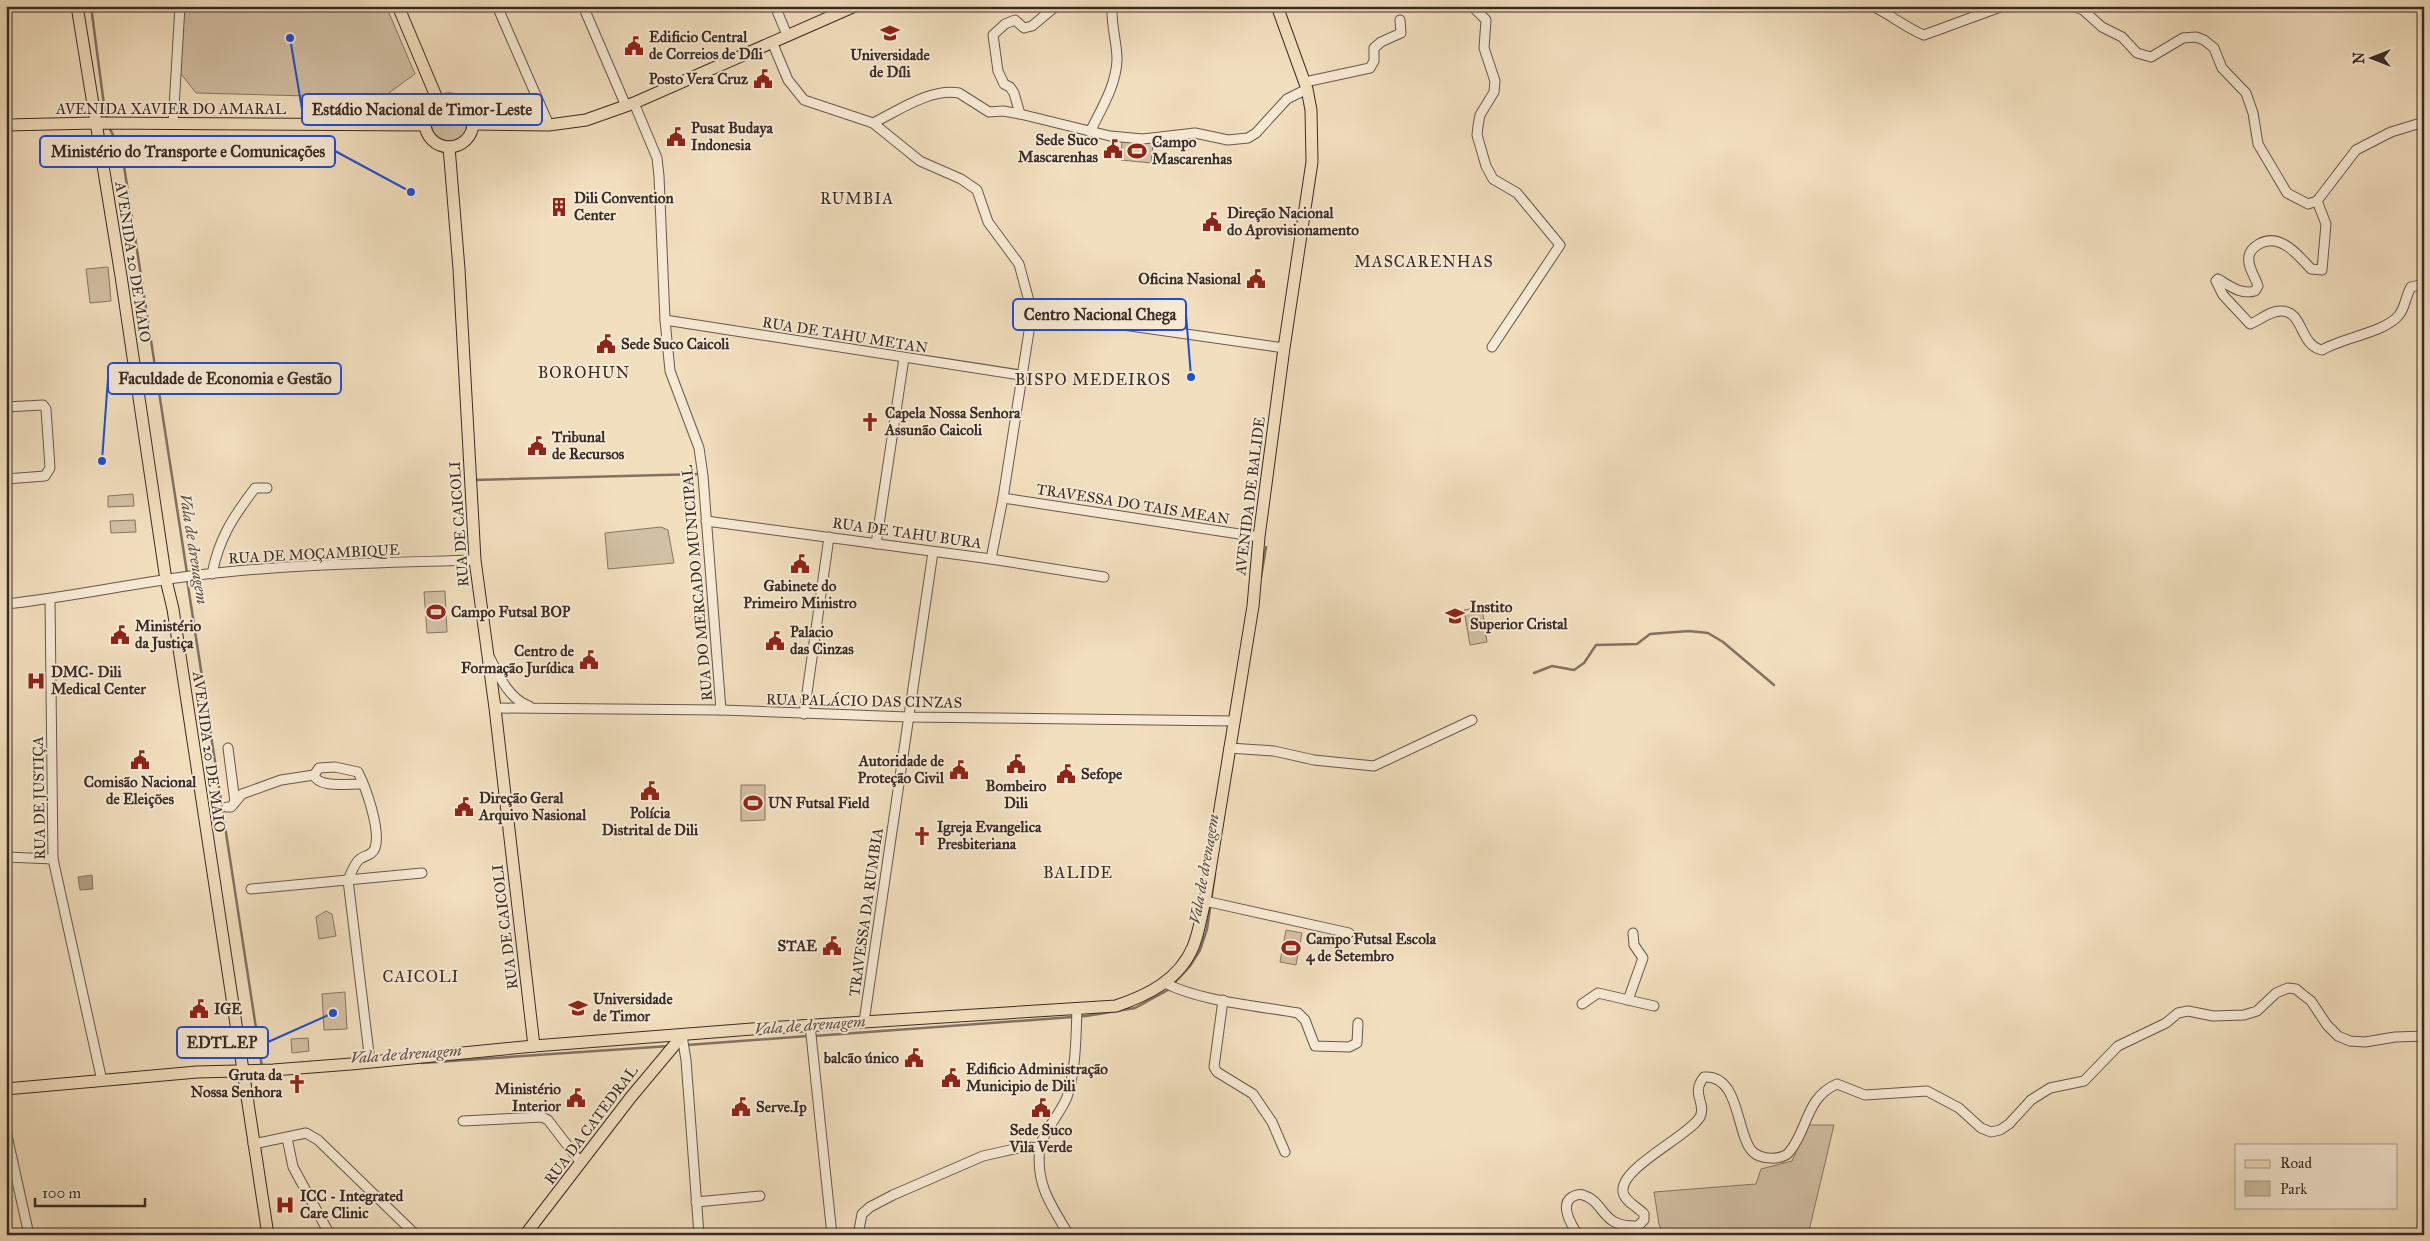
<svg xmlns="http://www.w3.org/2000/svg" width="2430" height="1241" viewBox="0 0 2430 1241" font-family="'IM FELL Great Primer',serif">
  <rect width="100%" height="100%" fill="#f2dfbe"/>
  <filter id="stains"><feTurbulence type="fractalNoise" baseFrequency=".004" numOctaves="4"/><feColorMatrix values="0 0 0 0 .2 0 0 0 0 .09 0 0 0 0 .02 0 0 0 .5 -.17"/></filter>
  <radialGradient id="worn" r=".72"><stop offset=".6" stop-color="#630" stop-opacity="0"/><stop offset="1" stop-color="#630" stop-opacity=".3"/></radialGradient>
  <!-- green -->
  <g fill="#d2c0a4" stroke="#857664">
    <polygon points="183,6 386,6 415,74 382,98 196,93 178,70"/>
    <circle cx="450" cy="122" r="19"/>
    <polygon points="1122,141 1153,143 1151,163 1121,160"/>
    <polygon points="108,267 111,301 90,303 86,269"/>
    <polygon points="133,494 134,506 108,507 108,496"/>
    <polygon points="135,520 136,532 111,533 110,521"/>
    <polygon points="661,527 668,530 674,563 608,569 605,533"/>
    <polygon points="445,591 447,632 427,633 424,592"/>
    <polygon points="1482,607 1487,642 1470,645 1464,610"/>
    <polygon points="741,785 765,785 765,820 741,821"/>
    <polygon points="326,911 332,914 336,936 319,939 316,917"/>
    <polygon points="1286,930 1302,933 1296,965 1280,962"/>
    <polygon points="345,992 347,1029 324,1030 322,994"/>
    <polygon points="308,1038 309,1051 292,1053 291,1039"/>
    <polygon points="1808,1125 1834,1125 1808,1235 1663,1235 1659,1224 1654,1192 1756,1184 1761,1169 1792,1161"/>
  </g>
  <!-- water -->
  <polygon fill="#b3a28a" stroke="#827262" points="92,875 93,889 80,890 78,877"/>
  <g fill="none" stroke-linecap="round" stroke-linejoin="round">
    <!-- stream -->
    <g stroke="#827262" stroke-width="2.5">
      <polyline points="91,6 104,105 107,119"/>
      <polyline points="109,127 122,153 187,573"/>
      <polyline points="474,480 701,474"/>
      <polyline points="1261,577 1266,547"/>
      <polyline points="187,579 262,1067"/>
      <polyline points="1534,673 1552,666 1574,670 1584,663 1596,645 1637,644 1650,634 1689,631 1708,633 1723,642 1774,685"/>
      <polyline points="814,1036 1086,1016 1135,1008 1168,990 1190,966 1200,950 1207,929 1215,874"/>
      <polyline points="687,1045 808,1036"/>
      <polyline points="422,1063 669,1046"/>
    </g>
    <!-- minor casing -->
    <g stroke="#66584b" stroke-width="11">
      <g id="minor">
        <polyline points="497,6 549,125"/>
        <polyline points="583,6 626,106"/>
        <polyline points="775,6 787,35"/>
        <polyline points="1472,6 1486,20 1484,48 1495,81 1494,92 1480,115 1478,126 1477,135 1486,166 1493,179 1517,193 1560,245 1492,347"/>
        <path d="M1872,6C1890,14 1906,28 1924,35L2003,6"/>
        <polyline points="2073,6 2083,10 2102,27 2122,37 2137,53 2151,57 2183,38 2196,37 2204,40 2214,48 2222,68 2246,93 2253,113 2258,144 2287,193 2308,204 2317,201 2356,150 2391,132 2424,122"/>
        <polyline points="772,42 788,80 804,100 873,123 920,161 961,179 977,190 988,222 1019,264 1032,312 1284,348"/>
        <polyline points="1305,82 1370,68 1374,61 1374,48 1381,42 1401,33 1400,20"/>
        <polyline points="634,103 657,158 659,176 665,320 670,371 699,448 703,476 721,710"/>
        <polyline points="1020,114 1014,93 1010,87 1004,84 998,71 993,35 1005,24 1015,20 1024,28 1032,26 1056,6"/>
        <path d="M873,123C898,111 930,88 959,93L989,112L1003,111L1020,114L1110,136L1143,139L1195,133L1228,140L1248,138L1256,133L1287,99L1307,89"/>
        <polyline points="173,124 180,6"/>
        <path d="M1090,132C1101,109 1116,86 1117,60C1117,41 1111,27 1112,6"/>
        <path d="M2317,201L2326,224L2322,270L2311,269C2298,255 2280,232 2259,244C2254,247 2250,250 2249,256C2247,267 2255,276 2258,286L2255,291C2241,295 2230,286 2218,279L2216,281L2223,295L2250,324C2261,320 2270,310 2282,311C2304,312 2299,345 2322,350C2342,338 2386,332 2399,315C2405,308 2406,295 2411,287L2424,284"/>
        <polyline points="665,320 1020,375"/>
        <polyline points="6,407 43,405 46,409 50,468 45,476 6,479"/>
        <polyline points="2424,487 2424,498"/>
        <polyline points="1003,498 1259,537"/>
        <polyline points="706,521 991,559 1104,577"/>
        <polyline points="876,544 904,358"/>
        <polyline points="991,559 1003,498 1032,312"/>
        <path d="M212,574C219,538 233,517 255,488H267"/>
        <polyline points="50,599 53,859 102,1081"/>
        <path d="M6,604C71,597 134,583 198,575C290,564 382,563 475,560"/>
        <path d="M490,658C499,676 509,699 529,706"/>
        <polyline points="495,708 721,710 908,717 1233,721"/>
        <polyline points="804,714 829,537"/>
        <polyline points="228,748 235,802"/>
        <polyline points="1229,748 1274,751 1314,760 1374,766 1472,720"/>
        <path d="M363,784C350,783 319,789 314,775L319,768L335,767L358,772C366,788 381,830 375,848C372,856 365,855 360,859C354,863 351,874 348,880L370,1062"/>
        <polyline points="227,807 231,807 242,794 281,780 314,775"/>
        <polyline points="6,857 53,859"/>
        <polyline points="251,889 422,873"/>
        <polyline points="1205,901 1349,933"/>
        <path d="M1165,983C1199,1001 1259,1006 1298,1013L1305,1020L1315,1046L1349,1047L1357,1043L1358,1023"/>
        <polyline points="1223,1000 1214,1067 1217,1072 1253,1094 1272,1122 1285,1152"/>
        <polyline points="1628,1000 1643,958 1634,945 1633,933"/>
        <polyline points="1582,1004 1598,993 1654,1006"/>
        <polyline points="864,1022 933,552"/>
        <polyline points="810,1025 832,1235"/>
        <polyline points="682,1036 686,1060 699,1235"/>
        <polyline points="463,1121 542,1117 548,1120 581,1163"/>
        <polyline points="6,1131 29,1235"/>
        <polyline points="287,1138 293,1167 330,1235"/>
        <polyline points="253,1144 306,1133 318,1140 416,1235"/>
        <polyline points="696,1202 760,1196"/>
        <polyline points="858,1235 862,1214 870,1207 893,1195 983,1156 1019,1148 1040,1147"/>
        <path d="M1069,1235C1051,1205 1035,1184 1040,1147C1042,1134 1062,1111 1067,1097C1076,1070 1076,1037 1077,1009"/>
        <path d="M1578,1235C1572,1226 1559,1205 1572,1197C1575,1195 1580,1194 1583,1195C1606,1202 1600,1228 1638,1226L1644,1220V1214C1638,1207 1625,1202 1623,1192C1619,1168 1689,1136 1700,1117C1707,1103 1690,1094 1704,1077C1740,1074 1736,1134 1752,1151C1760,1160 1783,1161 1790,1151C1808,1129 1806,1097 1837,1084L1865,1095L1927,1091L1959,1108L1981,1128L1991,1132L2000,1130L2009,1124L2031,1100L2050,1088L2084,1081L2118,1046L2166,1023L2178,1013L2188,1011L2213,1016L2244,1015L2257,1011L2276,993L2288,988L2296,989L2302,994L2311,1001L2327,1025L2338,1036L2350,1041L2365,1042L2395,1037L2424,1036"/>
      </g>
    </g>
    <!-- major casing -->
    <g stroke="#382b25" stroke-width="13">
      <g id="major">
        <polyline points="77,6 121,276 166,580 173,609 268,1235"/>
        <polyline points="398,6 438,101"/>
        <circle cx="449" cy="123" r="24"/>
        <polyline points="472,124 549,125 586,120 634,103 855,6"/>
        <polyline points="6,125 96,123 425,125"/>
        <polyline points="449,147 459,269 475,560 495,708 534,1046"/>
        <path d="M6,1089L197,1072L273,1070L351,1064L534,1046L752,1029L1116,1006C1148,995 1179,980 1193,947C1199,933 1201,916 1205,901L1253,606L1259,537L1284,348L1312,162L1311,110L1307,89L1277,6"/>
        <polyline points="525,1235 631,1097 682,1036"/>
      </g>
    </g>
    <!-- minor -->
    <use href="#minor" stroke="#f7ead5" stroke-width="9"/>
    <!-- major -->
    <use href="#major" stroke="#f2dfbe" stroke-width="11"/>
  </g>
  <!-- icons -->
  <defs>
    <g id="university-bare" transform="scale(1.5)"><path d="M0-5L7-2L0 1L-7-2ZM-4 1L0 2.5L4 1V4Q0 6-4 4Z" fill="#8f2418" stroke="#f7ead5" stroke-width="2.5" paint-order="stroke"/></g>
    <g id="civic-bare" transform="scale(1.5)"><path d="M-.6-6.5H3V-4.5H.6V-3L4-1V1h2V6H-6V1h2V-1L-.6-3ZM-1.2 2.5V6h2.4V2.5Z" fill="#8f2418" stroke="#f7ead5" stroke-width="2.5" paint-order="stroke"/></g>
    <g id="stadium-bare" transform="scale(1.5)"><path d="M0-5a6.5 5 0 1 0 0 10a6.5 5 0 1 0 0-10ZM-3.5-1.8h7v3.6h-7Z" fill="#8f2418" stroke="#f7ead5" stroke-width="2.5" paint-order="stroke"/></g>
    <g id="building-bare" transform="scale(1.5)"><path d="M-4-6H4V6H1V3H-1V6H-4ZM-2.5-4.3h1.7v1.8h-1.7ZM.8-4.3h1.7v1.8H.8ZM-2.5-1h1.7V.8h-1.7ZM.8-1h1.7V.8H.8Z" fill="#8f2418" stroke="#f7ead5" stroke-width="2.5" paint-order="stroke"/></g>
    <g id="church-bare" transform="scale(1.5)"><path d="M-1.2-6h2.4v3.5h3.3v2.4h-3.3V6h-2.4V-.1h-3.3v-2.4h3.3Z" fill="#8f2418" stroke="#f7ead5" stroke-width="2.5" paint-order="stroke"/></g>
    <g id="hospital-bare" transform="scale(1.5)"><path d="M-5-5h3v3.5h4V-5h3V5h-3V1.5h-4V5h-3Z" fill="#8f2418" stroke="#f7ead5" stroke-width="2.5" paint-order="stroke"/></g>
  </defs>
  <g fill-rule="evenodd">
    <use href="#university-bare" x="890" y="33"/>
    <use href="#civic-bare" x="634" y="46"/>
    <use href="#civic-bare" x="763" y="79"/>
    <use href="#civic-bare" x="676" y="137"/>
    <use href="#civic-bare" x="1113" y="149"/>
    <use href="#stadium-bare" x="1137" y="151"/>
    <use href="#building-bare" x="559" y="207"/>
    <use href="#civic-bare" x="1212" y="222"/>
    <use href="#civic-bare" x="1256" y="279"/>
    <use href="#civic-bare" x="606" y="344"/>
    <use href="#church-bare" x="870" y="422"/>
    <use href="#civic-bare" x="537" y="446"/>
    <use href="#civic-bare" x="800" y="564"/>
    <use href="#stadium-bare" x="436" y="612"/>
    <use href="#university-bare" x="1455" y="616"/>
    <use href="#civic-bare" x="120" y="635"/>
    <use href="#civic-bare" x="775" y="641"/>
    <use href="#civic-bare" x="589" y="660"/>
    <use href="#hospital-bare" x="36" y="681"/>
    <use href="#civic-bare" x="140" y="760"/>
    <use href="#civic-bare" x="1016" y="764"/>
    <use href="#civic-bare" x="959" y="770"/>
    <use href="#civic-bare" x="1066" y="774"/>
    <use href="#civic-bare" x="650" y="791"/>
    <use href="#stadium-bare" x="753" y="803"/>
    <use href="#civic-bare" x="464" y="807"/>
    <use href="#church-bare" x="922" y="836"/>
    <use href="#civic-bare" x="832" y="946"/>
    <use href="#stadium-bare" x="1291" y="948"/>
    <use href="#university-bare" x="578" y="1008"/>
    <use href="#civic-bare" x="199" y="1009"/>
    <use href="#civic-bare" x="914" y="1058"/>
    <use href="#civic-bare" x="951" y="1078"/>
    <use href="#church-bare" x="297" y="1084"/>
    <use href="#civic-bare" x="576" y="1098"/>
    <use href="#civic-bare" x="741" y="1107"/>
    <use href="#civic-bare" x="1041" y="1108"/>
    <use href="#hospital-bare" x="285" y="1205"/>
  </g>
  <g text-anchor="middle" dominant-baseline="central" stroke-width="4" stroke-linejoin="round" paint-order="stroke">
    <!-- poi labels -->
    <g font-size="15" font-weight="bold" fill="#382b25" stroke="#f7ead5" text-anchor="start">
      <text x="649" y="37">Edificio Central<tspan x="649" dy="17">de Correios de Díli</tspan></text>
      <text x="890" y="55" text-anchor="middle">Universidade<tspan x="890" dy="17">de Díli</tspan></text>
      <text x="748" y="79" text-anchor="end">Posto Vera Cruz</text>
      <text x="691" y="128">Pusat Budaya<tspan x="691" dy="17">Indonesia</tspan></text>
      <text x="1098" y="140" text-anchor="end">Sede Suco<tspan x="1098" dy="17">Mascarenhas</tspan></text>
      <text x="1152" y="142">Campo<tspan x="1152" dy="17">Mascarenhas</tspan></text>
      <text x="574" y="198">Dili Convention<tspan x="574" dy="17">Center</tspan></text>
      <text x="1227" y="213">Direção Nacional<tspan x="1227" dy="17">do Aprovisionamento</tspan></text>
      <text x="1241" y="279" text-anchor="end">Oficina Nasional</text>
      <text x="621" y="344">Sede Suco Caicoli</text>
      <text x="885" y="413">Capela Nossa Senhora<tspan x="885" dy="17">Assunão Caicoli</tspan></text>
      <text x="552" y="437">Tribunal<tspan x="552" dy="17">de Recursos</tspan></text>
      <text x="800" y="586" text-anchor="middle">Gabinete do<tspan x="800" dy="17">Primeiro Ministro</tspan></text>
      <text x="1470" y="607">Instito<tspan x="1470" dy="17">Superior Cristal</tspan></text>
      <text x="451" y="612">Campo Futsal BOP</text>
      <text x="135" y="626">Ministério<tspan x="135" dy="17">da Justiça</tspan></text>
      <text x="790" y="632">Palacio<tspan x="790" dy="17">das Cinzas</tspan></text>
      <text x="574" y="651" text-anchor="end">Centro de<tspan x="574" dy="17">Formação Jurídica</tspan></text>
      <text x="51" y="672">DMC- Dili<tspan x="51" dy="17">Medical Center</tspan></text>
      <text x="944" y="761" text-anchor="end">Autoridade de<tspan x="944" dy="17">Proteção Civil</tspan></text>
      <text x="1081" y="774">Sefope</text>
      <text x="140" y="782" text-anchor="middle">Comisão Nacional<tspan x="140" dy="17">de Eleições</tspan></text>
      <text x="1016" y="786" text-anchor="middle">Bombeiro<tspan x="1016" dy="17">Dili</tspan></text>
      <text x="479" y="798">Direção Geral<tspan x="479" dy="17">Arquivo Nasional</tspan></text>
      <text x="768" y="803">UN Futsal Field</text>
      <text x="650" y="813" text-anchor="middle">Polícia<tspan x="650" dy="17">Distrital de Dili</tspan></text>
      <text x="937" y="827">Igreja Evangelica<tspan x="937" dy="17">Presbiteriana</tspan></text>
      <text x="1306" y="939">Campo Futsal Escola<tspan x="1306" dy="17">4 de Setembro</tspan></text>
      <text x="817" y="946" text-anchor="end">STAE</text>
      <text x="593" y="999">Universidade<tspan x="593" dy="17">de Timor</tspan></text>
      <text x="214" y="1009">IGE</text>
      <text x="899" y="1058" text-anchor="end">balcão único</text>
      <text x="966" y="1069">Edificio Administração<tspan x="966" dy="17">Municipio de Dili</tspan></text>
      <text x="282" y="1075" text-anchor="end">Gruta da<tspan x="282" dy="17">Nossa Senhora</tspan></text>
      <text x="561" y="1089" text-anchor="end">Ministério<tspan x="561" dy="17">Interior</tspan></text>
      <text x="756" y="1107">Serve.Ip</text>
      <text x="1041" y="1130" text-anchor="middle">Sede Suco<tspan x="1041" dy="17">Vila Verde</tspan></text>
      <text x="300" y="1196">ICC - Integrated<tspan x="300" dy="17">Care Clinic</tspan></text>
    </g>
    <!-- street labels -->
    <g font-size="15" fill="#382b25" stroke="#f7ead5">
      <text x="171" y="109">AVENIDA XAVIER DO AMARAL</text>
      <text transform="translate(133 262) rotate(81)">AVENIDA 20 DE MAIO</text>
      <text transform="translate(845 335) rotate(9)">RUA DE TAHU METAN</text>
      <text transform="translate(1250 496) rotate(-83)">AVENIDA DE BALIDE</text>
      <text transform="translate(1133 504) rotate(9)">TRAVESSA DO TAIS MEAN</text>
      <text transform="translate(459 524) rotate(-94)">RUA DE CAICOLI</text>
      <text transform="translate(907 533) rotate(8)">RUA DE TAHU BURA</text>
      <text transform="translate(314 554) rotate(-3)">RUA DE MOÇAMBIQUE</text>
      <text transform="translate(697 583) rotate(-95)">RUA DO MERCADO MUNICIPAL</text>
      <text transform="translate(864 701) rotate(1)">RUA PALÁCIO DAS CINZAS</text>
      <text transform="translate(209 752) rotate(82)">AVENIDA 20 DE MAIO</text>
      <text transform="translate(39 798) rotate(-91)">RUA DE JUSTIÇA</text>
      <text transform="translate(866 912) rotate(-82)">TRAVESSA DA RUMBIA</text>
      <text transform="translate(505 927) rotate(-97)">RUA DE CAICOLI</text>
      <text transform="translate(591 1125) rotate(-53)">RUA DA CATEDRAL</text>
    </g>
    <!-- neighbourhood labels -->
    <g font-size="16" letter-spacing="1" fill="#382b25" stroke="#f7ead5">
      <text x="857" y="198">RUMBIA</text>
      <text x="1424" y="261">MASCARENHAS</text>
      <text x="584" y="372">BOROHUN</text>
      <text x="1093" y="379">BISPO MEDEIROS</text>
      <text x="1078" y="872">BALIDE</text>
      <text x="421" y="976">CAICOLI</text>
    </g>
    <!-- water labels -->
    <g font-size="16" font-style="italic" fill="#5d4f43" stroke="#f7ead5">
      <text transform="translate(194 549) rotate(81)">Vala de drenagem</text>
      <text transform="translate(1204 869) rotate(-80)">Vala de drenagem</text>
      <text transform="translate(810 1025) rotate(-4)">Vala de drenagem</text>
      <text transform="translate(406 1054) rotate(-4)">Vala de drenagem</text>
    </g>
  </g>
  <!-- callouts -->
  <path fill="none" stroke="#1d4ed8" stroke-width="2" d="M290 38L302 109M411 192L335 151M1191 377L1186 314M102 461L108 378M333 1013L268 1042"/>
  <g fill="#1d4ed8" stroke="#f7ead5" stroke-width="2">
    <circle cx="290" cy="38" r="5"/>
    <circle cx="411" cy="192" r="5"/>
    <circle cx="1191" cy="377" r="5"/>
    <circle cx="102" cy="461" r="5"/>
    <circle cx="333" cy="1013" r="5"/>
  </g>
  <g fill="#f7ead5" stroke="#1d4ed8" stroke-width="2">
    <rect x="302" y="94" width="240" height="31" rx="5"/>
    <rect x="40" y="136" width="295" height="31" rx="5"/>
    <rect x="1013" y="299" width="173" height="31" rx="5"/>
    <rect x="108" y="363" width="233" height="31" rx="5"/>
    <rect x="177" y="1027" width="91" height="31" rx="5"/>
  </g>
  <g font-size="16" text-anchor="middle" font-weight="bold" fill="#382b25">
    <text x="422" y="115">Estádio Nacional de Timor-Leste</text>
    <text x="188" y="157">Ministério do Transporte e Comunicações</text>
    <text x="1100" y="320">Centro Nacional Chega</text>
    <text x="225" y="384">Faculdade de Economia e Gestão</text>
    <text x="222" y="1048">EDTL.EP</text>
  </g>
  <!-- margin -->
  <rect width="2430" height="1241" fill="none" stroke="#f2dfbe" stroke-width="25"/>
  <rect x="8" y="8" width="2415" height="1226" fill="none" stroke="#382b25" stroke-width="2.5"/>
  <rect x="12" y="12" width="2405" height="1216" fill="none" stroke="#382b25"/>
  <!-- legend -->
  <rect x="2235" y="1144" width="162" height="65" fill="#f7ead5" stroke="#ab9e8f"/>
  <rect x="2245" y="1160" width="25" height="8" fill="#f2dfbe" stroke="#ab9e8f"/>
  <text x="2280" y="1168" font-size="15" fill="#382b25">Road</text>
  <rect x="2245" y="1181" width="25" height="15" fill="#d2c0a4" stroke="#ab9e8f"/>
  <text x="2280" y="1194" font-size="15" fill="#382b25">Park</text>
  <!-- north arrow -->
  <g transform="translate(2372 58) rotate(270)" stroke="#f7ead5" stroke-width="4" paint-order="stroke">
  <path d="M0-4L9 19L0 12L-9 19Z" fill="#382b25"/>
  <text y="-8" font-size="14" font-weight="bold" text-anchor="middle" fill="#382b25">N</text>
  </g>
  <!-- scale -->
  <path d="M35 1198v8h110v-8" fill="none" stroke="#382b25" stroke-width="2.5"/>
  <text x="42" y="1198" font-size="15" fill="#382b25" stroke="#f7ead5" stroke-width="4" paint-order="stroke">100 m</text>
  <rect width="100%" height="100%" filter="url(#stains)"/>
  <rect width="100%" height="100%" fill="url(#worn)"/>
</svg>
